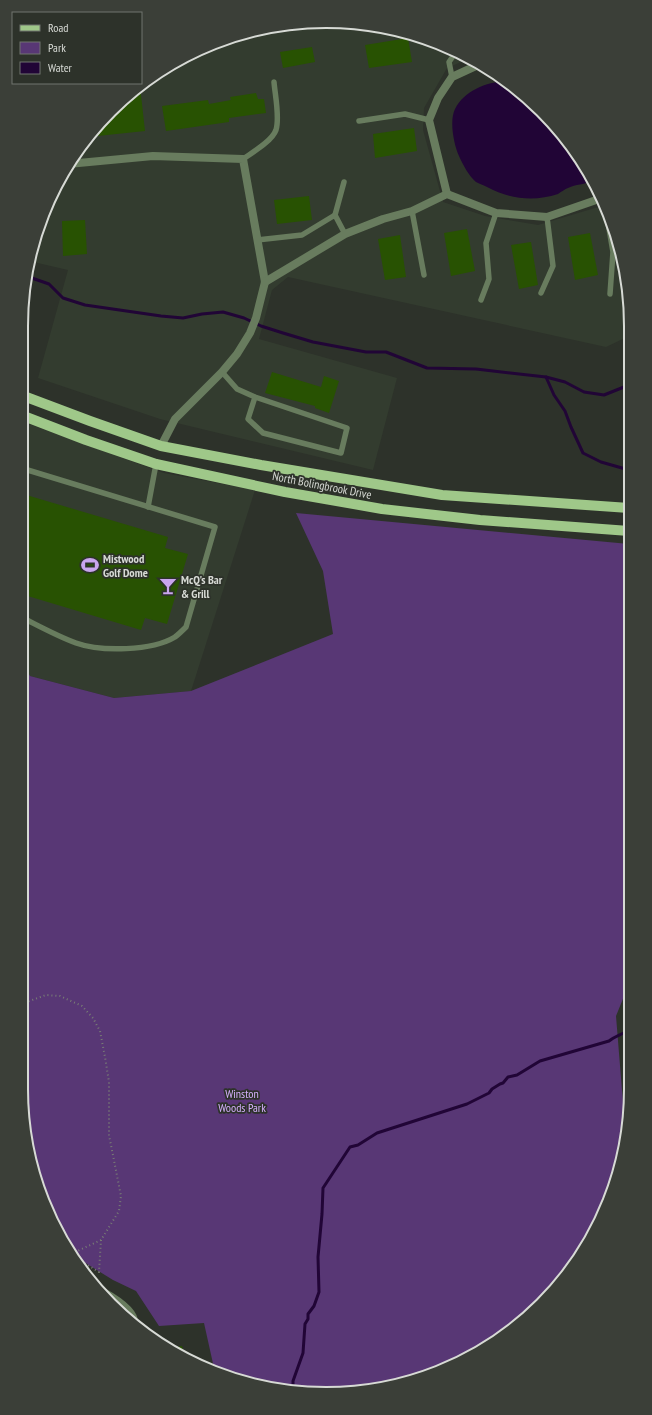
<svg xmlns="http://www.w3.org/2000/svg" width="652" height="1415" viewBox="0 0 652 1415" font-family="'PT Sans Narrow',sans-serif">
  <rect width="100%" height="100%" fill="#2d322a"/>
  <!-- built -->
  <g fill="#333c2f">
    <polygon points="327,21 385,27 443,44 468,59 447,68 424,108 423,130 443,202 485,216 538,225 605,205 608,209 628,286 629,336 606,347 288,277 272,290 259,339 397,378 373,470 160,419 38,378 68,270 29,261 44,209 72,157 110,110 156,73 203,48"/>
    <polygon points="21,421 164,473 255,490 191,691 114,698 30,676 21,660"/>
  </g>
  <!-- green -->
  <polygon fill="#583775" points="296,513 629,544 631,979 616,1016 624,1115 627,1130 625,1149 608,1206 555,1290 478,1353 424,1378 366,1391 267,1388 214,1368 204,1323 159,1326 136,1291 113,1280 71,1254 62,1241 37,1187 21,1089 21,660 30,676 114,698 191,691 333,634 323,571"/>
  <!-- water -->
  <path fill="#210536" d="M506,81L511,84L568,140L591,181C584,185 576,184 568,188C565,189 561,192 558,194C534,202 509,199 487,187C484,185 479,184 476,182C469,176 463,165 459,156C454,145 449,121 455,109C464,91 486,82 506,81Z"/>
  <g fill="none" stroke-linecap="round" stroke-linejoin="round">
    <!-- stream -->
    <g stroke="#210536" stroke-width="3">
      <polyline points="26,276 49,284 63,298 85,305 161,316 183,318 202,314 223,312 244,318 261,326 283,333 313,342 366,352 386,352 427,368 476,369 546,377 565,382 584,392 604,395 629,385"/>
      <polyline points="546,377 554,395 565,411 571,427 583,453 601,462 629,470"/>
      <path d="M293,1389V1381L303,1353L305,1324L308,1319V1314L314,1306L319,1292L318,1257L322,1214L323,1188L350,1147L358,1145L377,1133L467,1104L489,1093L492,1089L500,1084L503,1083L508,1077L517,1075L540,1061L609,1041C616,1035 626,1034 631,1027"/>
    </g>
  </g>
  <!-- building -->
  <g fill="#285202">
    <polygon points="408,38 412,62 369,68 365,45"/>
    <polygon points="312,47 315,62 283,68 280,52"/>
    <polygon points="140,86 145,131 88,137 109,112 119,111 118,104"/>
    <polygon points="256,93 258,99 264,99 266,113 229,118 229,122 166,131 162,106 208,100 209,104 231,100 230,97"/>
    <polygon points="414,128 417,151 375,158 373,134"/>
    <polygon points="309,196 312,220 277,224 274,200"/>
    <polygon points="85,220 87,254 63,256 62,221"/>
    <polygon points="467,229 475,271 451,276 444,233"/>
    <polygon points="590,233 598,275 575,280 568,237"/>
    <polygon points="400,235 406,277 385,280 378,239"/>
    <polygon points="531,242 538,285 519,289 511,245"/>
    <polygon points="272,372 321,387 324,376 339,381 329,413 315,408 315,406 265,393"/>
    <polygon points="23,494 168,537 165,548 188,554 167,624 145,618 141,630 21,594 21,500"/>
    <polygon points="182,1346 185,1357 174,1353 168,1349"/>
  </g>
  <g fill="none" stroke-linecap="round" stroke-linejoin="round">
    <!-- path -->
    <g stroke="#787c75" stroke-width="2" stroke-dasharray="1 3" stroke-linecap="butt">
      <polyline points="21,1004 46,995 60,996 82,1006 93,1018 100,1031 105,1057 109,1082 109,1135 121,1196 119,1211 101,1240 71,1254"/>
      <polyline points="71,1255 99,1272 101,1240"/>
    </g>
    <!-- lane -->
    <g stroke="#687c5e" stroke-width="5.5">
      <polyline points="452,77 449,62 456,52"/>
      <polyline points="359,121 405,114 429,120"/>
      <path d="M243,159C253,152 272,141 276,130C280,117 275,95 274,82"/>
      <polyline points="605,205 613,252 610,294"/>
      <polyline points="412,211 424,275"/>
      <polyline points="335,215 344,182"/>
      <polyline points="257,240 302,235 335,215 345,234"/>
      <polyline points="541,293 553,266 547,217"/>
      <polyline points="481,300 489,279 486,243 496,213"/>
      <polyline points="222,372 237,389 255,397 347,428 341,453 263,433 248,419 255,397"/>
      <polyline points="148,507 156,464"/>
      <path d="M21,617C39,626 57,636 76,643C101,652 152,651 175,637C179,634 183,630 186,627L215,527L21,468"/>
    </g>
    <!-- street -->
    <g stroke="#687c5e" stroke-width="8">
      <polyline points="68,164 153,156 243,159 265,282 256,318 250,333 237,354 222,372 175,419 161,446"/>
      <polyline points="447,194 429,120 438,98 452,77 478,65"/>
      <polyline points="265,282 345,234 383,219 412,211 447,194 496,213 547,217 602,198"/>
      <path d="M94,1287C106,1293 131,1306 134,1320"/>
    </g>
    <!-- primary -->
    <g stroke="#9fc889" stroke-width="10">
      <polyline points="21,395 90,421 161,446 261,465 442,495 629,508"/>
      <polyline points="21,415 86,440 156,464 285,492 382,509 480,520 629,531"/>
    </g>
  </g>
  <!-- icons -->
  <defs>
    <g id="stadium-bare" transform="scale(1.38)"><path d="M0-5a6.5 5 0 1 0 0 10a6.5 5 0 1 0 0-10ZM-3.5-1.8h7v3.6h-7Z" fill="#c9a5ee" stroke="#2d322a" stroke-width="2.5" paint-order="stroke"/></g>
    <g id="bar-bare" transform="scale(1.38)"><path d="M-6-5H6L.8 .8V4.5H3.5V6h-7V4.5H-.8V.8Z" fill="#c9a5ee" stroke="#2d322a" stroke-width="2.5" paint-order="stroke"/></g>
  </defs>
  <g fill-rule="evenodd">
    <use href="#stadium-bare" x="90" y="565"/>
    <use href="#bar-bare" x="168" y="586"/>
  </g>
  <g text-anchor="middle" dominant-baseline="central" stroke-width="3.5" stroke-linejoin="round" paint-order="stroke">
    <!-- street labels -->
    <g font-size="12" fill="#d7dad5" stroke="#2d322a">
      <text transform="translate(322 485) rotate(11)">North Bolingbrook Drive</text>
    </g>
    <!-- poi labels -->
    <g font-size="12" font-weight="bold" fill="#d7dad5" stroke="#2d322a" text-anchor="start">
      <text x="103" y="558">Mistwood<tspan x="103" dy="14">Golf Dome</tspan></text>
      <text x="181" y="579">McQ's Bar<tspan x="181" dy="14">&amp; Grill</tspan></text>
    </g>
    <!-- park labels -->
    <g font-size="12" fill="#d6b0fe" stroke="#2d322a">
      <text x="242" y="1093">Winston<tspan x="242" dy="14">Woods Park</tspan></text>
    </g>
  </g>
  <!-- crop -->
  <path d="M0 0H652V1415H0ZM326 28H326A298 298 0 0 1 624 326V1089A298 298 0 0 1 326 1387H326A298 298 0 0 1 28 1089V326A298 298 0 0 1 326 28Z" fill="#3b3f38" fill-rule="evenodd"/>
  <path fill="none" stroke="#d7dad5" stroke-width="2" d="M326 28H326A298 298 0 0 1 624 326V1089A298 298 0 0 1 326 1387H326A298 298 0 0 1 28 1089V326A298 298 0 0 1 326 28Z"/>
  <!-- legend -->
  <rect x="12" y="12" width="130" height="72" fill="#2d322a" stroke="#71756e"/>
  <rect x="20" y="25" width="20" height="6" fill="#9fc889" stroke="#71756e"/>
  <text x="48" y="32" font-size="12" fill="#d7dad5">Road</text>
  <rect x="20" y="42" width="20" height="12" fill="#583775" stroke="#71756e"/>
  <text x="48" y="52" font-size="12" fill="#d7dad5">Park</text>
  <rect x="20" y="62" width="20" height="12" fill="#210536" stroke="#71756e"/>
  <text x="48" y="72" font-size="12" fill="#d7dad5">Water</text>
</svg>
